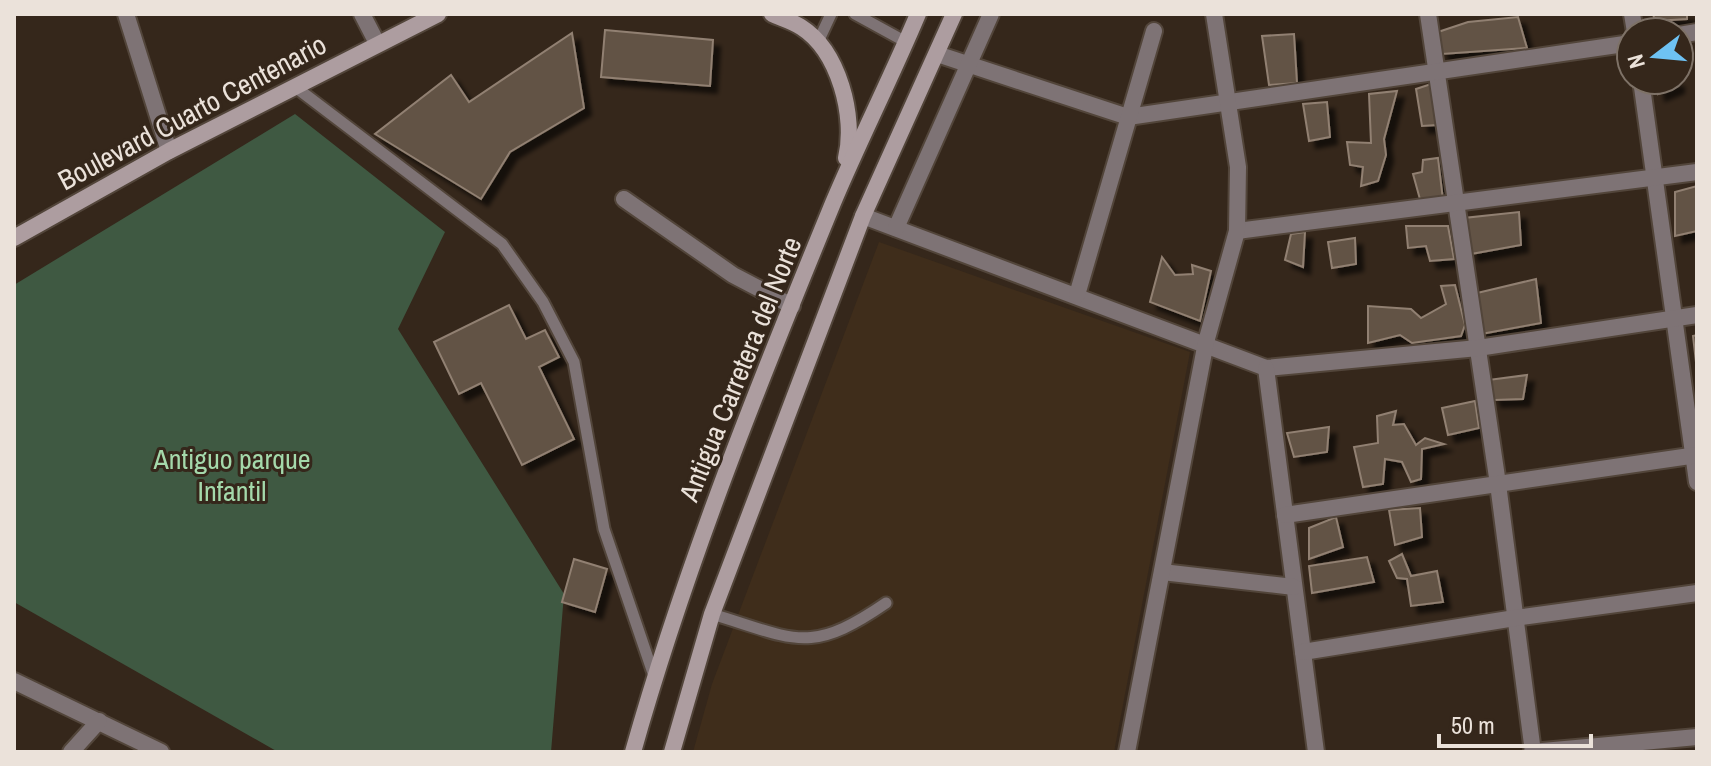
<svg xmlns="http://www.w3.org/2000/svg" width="1711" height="766" viewBox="0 0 1711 766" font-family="'Archivo Narrow',sans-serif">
  <defs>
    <filter id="shadow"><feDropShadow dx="7" dy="7" stdDeviation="2" flood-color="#0009"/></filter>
  </defs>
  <rect width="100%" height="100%" fill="#35271b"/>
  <!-- built -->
  <polygon fill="#3f2d1b" points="879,242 1190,352 1114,752 693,752 712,684"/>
  <!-- green -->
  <polygon fill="#3f5942" points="295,114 445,232 398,329 564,594 551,752 278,752 14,602 14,285"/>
  <!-- building -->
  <g fill="#625345" stroke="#918072" stroke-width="2" filter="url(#shadow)">
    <polygon points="1653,14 1687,14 1687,19 1655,21"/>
    <polygon points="1518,17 1527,48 1442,54 1438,32 1468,22"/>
    <polygon points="605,30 713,40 710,86 601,77"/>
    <polygon points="572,33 584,108 510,152 481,199 375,134 451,75 469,102"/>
    <polygon points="1294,34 1297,83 1269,85 1262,36"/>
    <polygon points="1656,80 1677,80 1677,86 1658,94"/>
    <polygon points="1431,84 1437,125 1422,126 1416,89"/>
    <polygon points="1397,91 1384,139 1386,155 1378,181 1361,186 1363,167 1350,165 1347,142 1371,143 1369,94"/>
    <polygon points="1327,102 1330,137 1309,141 1303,104"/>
    <polygon points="1438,158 1443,200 1421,203 1413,174 1422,172 1423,160"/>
    <polygon points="1697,186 1697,231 1675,236 1675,192"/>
    <polygon points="1519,212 1521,245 1471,254 1464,218"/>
    <polygon points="1406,226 1448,226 1454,259 1430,261 1426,246 1408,248"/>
    <polygon points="1305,232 1303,267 1285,260 1291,234"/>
    <polygon points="1355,238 1356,264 1332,268 1328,242"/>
    <polygon points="1162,257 1175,275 1193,274 1192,265 1211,271 1200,321 1150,302"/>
    <polygon points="1536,279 1541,323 1481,334 1477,293"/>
    <polygon points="1455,285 1465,325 1461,336 1412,343 1400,335 1368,343 1368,306 1411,309 1421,318 1446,304 1441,286"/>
    <polygon points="509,305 526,339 545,330 559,357 539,367 574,439 522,465 481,383 459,394 434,342"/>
    <polygon points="1697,335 1697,371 1693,336"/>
    <polygon points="1527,375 1523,399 1494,400 1488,380"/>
    <polygon points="1475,401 1479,428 1448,435 1442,408"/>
    <polygon points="1396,411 1393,425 1404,424 1416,445 1425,438 1444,444 1422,449 1421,479 1411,482 1402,462 1385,459 1383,484 1363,487 1354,447 1378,443 1377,416"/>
    <polygon points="1329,427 1327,452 1294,457 1287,433"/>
    <polygon points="1420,508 1422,537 1395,545 1389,510"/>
    <polygon points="1336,517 1343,547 1309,559 1309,528"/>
    <polygon points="1402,554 1411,576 1437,571 1443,602 1411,606 1407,579 1397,578 1389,561"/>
    <polygon points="1367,557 1374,582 1312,593 1309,566"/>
    <polygon points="574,559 607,569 595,612 562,602"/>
  </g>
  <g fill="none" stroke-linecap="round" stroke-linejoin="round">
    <!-- service casing -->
    <g stroke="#52453a" stroke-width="15">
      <g id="service">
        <polyline points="855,14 906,42"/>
        <polyline points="818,42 831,14"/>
        <polyline points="294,86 502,244 543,302 574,362 604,529 654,676"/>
        <path d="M712,614C795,639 809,656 886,603"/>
      </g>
    </g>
    <!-- minor casing -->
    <g stroke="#52453a" stroke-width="20">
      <g id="minor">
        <polyline points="126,14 169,151"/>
        <polyline points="1428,14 1498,484 1533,752"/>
        <polyline points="1632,14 1635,32"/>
        <polyline points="1679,35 1697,32"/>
        <polyline points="937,54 1128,117 1631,43"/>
        <polyline points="1641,80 1697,482"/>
        <polyline points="624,199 733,275 792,306"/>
        <polyline points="863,216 1266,368 1478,348 1697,315"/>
        <polyline points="896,228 991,14"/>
        <polyline points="1237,231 1697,172"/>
        <polyline points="1077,295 1154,31"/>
        <polyline points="1266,368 1316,752"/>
        <polyline points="1285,515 1697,455"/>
        <polyline points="1162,572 1294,587"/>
        <polyline points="1303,652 1515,618 1697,593"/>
        <polyline points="14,681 161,752"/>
        <polyline points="71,752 99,721"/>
        <polyline points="1127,752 1206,342 1237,231 1238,167 1214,14"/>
        <polyline points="1532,752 1697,737"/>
      </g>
    </g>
    <!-- tertiary casing -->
    <g stroke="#52453a" stroke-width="20">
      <polyline id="tertiary" points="362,14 377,43"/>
    </g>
    <!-- secondary casing -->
    <g stroke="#52453a" stroke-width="20">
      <g id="secondary">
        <path d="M772,14C781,18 792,21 801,27C839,51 856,117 846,158"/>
        <polyline points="14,238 169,151 438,14"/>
        <path d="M633,752C686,564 759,383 833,203C860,139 891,78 918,14"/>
        <polyline points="672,752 712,614 863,216 954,14"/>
      </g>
    </g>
    <!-- service -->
    <use href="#service" stroke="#7e7375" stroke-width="11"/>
    <!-- minor -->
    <use href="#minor" stroke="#7e7375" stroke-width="16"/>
    <!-- tertiary -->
    <use href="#tertiary" stroke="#7e7375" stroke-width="16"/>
    <!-- secondary -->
    <use href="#secondary" stroke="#ad9da0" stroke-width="16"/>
  </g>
  <g text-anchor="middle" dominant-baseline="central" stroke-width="6" stroke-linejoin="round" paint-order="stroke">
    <!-- street labels -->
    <g font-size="28" fill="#ebe2da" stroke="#35271b">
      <text transform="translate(192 112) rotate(-28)">Boulevard Cuarto Centenario</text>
      <text transform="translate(740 369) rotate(-68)">Antigua Carretera del Norte</text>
    </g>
    <!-- park labels -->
    <g font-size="28" fill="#a4d9ab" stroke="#35271b">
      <text x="232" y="459">Antiguo parque<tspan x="232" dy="32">Infantil</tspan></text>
    </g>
  </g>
  <!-- border -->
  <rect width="1711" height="766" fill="none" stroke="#ebe2da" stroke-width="32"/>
  <!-- north arrow -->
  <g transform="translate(1655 56) rotate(254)"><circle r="38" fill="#35271b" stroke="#7e7267" stroke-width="2"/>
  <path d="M0-6L14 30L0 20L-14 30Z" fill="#6ec2f3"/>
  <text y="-12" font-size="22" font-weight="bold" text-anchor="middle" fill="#ebe2da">N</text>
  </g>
  <!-- scale -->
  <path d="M1439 734v12h152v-12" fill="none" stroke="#ebe2da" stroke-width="4"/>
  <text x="1451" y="734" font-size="24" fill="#ebe2da" stroke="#35271b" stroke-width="6" paint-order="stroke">50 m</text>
</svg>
